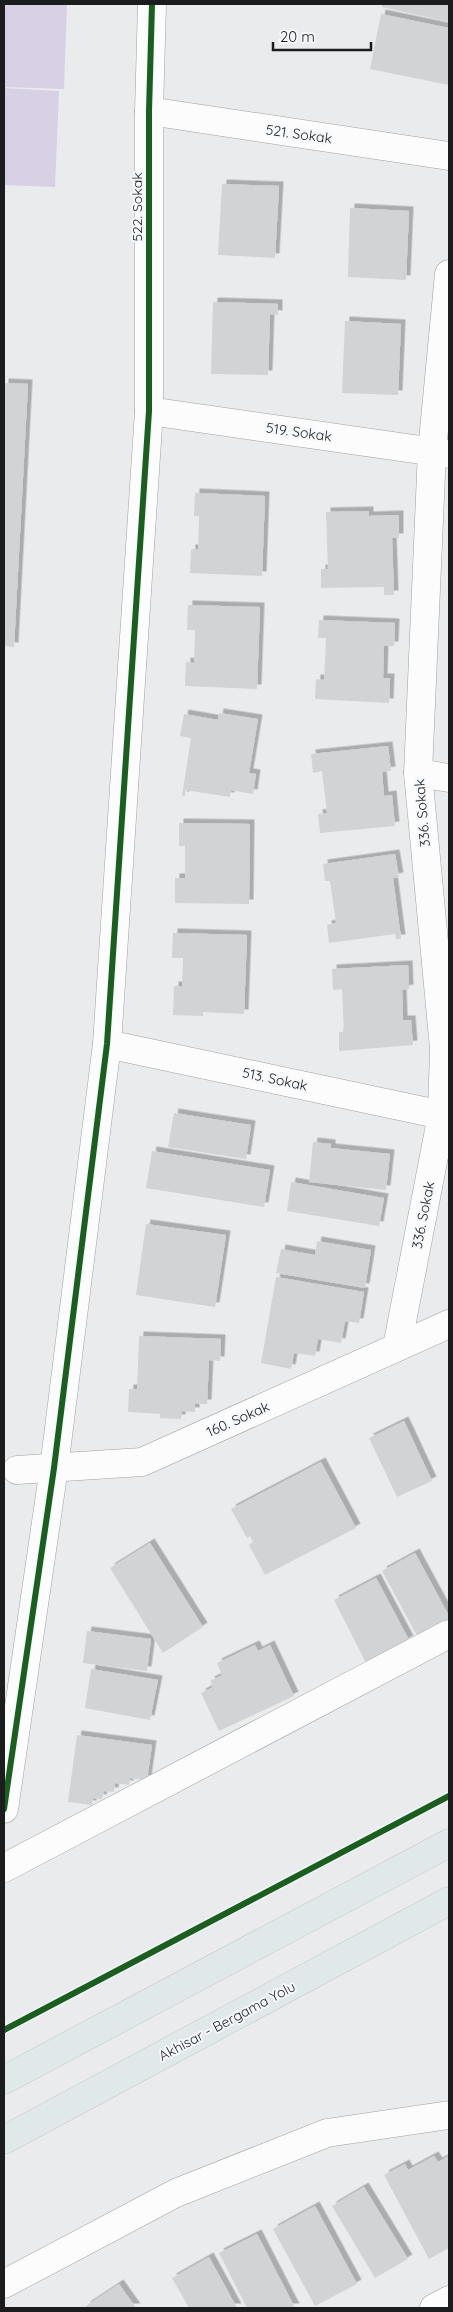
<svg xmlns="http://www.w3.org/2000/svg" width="453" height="2312" viewBox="0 0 453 2312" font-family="Quicksand,sans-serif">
  <defs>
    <filter id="shadow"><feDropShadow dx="4.5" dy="-4.5" stdDeviation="0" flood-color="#0004"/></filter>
  </defs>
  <rect width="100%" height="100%" fill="#e9ebed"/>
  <!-- green -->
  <g fill="#d8d0e4">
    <polygon points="4,4 67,4 64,89 4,87"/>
    <polygon points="4,88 59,91 55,187 4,185"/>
  </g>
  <!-- building -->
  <g fill="#d2d3d4" filter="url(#shadow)">
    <polygon points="382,4 449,4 449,22 382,7"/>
    <polygon points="381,14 449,28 449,85 370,69"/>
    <polygon points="222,184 279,186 275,258 218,255"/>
    <polygon points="350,208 409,211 406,280 348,277"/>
    <polygon points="213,302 278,304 278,315 270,314 268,375 211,374"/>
    <polygon points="345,321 401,324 398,395 342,393"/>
    <polygon points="4,383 28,384 14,647 4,646"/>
    <polygon points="195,493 265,496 262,576 190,573 191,549 198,549 199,516 194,516"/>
    <polygon points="369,511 369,516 399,515 399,538 392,538 394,595 384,595 384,587 321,588 321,569 328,569 326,512"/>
    <polygon points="188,605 260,607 257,689 185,686 186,662 194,663 195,630 187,630"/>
    <polygon points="319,620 395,623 394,646 384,646 383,678 390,678 389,703 315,699 316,679 324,680 326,638 318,638"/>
    <polygon points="219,713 258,719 249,773 256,774 253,794 231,790 230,797 185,790 185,796 182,796 191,738 180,736 184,714 218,720"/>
    <polygon points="388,746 391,771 382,772 384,796 392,795 395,826 320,833 318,814 327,813 322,771 313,773 311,754"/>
    <polygon points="179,823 250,824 249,904 175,903 175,878 185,878 185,846 179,846"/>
    <polygon points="395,854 399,877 393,878 401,939 396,939 395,934 329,943 327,925 336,923 330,881 325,881 323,864"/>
    <polygon points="173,933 247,935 244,1014 203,1012 203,1016 173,1015 174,986 182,986 183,958 172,958"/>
    <polygon points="408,965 409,989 402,990 403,1020 411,1020 413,1045 339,1051 339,1032 344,1032 342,989 333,990 332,969"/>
    <polygon points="174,1113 251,1125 246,1159 168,1147"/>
    <polygon points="313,1142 331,1144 331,1148 390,1154 386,1190 309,1182"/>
    <polygon points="152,1151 270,1170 264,1207 146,1188"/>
    <polygon points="291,1182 384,1198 379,1226 287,1211"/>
    <polygon points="146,1224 226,1235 215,1307 136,1295"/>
    <polygon points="317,1241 371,1250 365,1288 276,1273 281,1249 315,1255"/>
    <polygon points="276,1277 364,1292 359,1323 345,1321 341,1343 318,1339 315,1356 294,1353 291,1369 261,1363"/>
    <polygon points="139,1336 221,1339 220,1361 209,1360 207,1404 195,1404 195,1412 182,1411 181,1419 160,1418 160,1414 128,1412 129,1389 137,1389"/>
    <polygon points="404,1421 432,1481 397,1497 369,1438"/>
    <polygon points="321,1462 356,1528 265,1575 249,1545 253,1542 250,1536 247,1538 231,1509"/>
    <polygon points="150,1543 203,1627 163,1653 110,1568"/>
    <polygon points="415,1553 449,1616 449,1628 421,1643 382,1571"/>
    <polygon points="376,1578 409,1640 366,1663 334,1600"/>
    <polygon points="87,1631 151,1639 147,1671 83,1663"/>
    <polygon points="255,1645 258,1651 270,1645 294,1696 219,1731 201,1693 213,1687 210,1681 222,1675 217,1663"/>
    <polygon points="91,1669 158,1680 150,1720 85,1708"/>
    <polygon points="77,1735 152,1745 147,1780 130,1778 129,1785 115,1783 114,1792 104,1791 102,1799 93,1798 92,1805 68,1802"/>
    <polygon points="434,2156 438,2162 449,2156 449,2248 429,2259 384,2175 405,2164 408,2170"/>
    <polygon points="364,2187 408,2259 375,2278 332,2206"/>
    <polygon points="315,2206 357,2284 315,2306 273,2229"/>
    <polygon points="257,2234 295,2308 247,2308 219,2253"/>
    <polygon points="209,2257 237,2308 189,2308 172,2278"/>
    <polygon points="119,2284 136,2308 87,2308 86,2306"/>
  </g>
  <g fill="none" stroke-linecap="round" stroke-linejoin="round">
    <!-- street casing -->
    <g stroke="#9fa1a2" stroke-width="29">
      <g id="street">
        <polyline points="149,111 449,156"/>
        <polyline points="149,411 449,454"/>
        <polyline points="418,773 449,778"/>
        <polyline points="107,1044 442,1115"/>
        <polyline points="397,1347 442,1115 444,1048 418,773 432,451 449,274"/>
        <polyline points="17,1470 142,1462 449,1324"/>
        <polyline points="4,1809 54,1468 107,1044 149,411 149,111 152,4"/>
        <polyline points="4,1868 449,1634"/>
        <polyline points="4,2284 176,2193 327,2133 449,2115"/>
        <polyline points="434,2308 449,2300"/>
      </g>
    </g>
    <!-- primary casing -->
    <g stroke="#c5c6c7" stroke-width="29">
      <g id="primary">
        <polyline points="4,2080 449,1843"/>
        <polyline points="4,2140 449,1901"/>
      </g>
    </g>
    <!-- street -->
    <use href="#street" stroke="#fcfcfc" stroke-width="28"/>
    <!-- primary -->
    <use href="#primary" stroke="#e0e8ea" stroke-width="28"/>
    <!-- cycleway casing -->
    <g stroke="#f5f9fc" stroke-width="9">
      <g id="cycleway">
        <polyline points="4,1809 54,1468 107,1044 149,411 149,111 152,4"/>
        <polyline points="4,2030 449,1796"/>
      </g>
    </g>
    <!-- cycleway -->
    <use href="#cycleway" stroke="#1b5e20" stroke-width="6"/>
  </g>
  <g text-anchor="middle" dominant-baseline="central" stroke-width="4" stroke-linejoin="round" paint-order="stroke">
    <!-- street labels -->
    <g font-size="14" fill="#1b1c1d" stroke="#f5f9fc">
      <text transform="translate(299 134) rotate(8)">521. Sokak</text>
      <text transform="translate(137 207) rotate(-90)">522. Sokak</text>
      <text transform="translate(299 432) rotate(8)">519. Sokak</text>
      <text transform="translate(422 813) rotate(-95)">336. Sokak</text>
      <text transform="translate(275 1079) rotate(12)">513. Sokak</text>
      <text transform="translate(423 1215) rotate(-79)">336. Sokak</text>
      <text transform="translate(238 1419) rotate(-24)">160. Sokak</text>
      <text transform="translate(227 2021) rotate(-28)">Akhisar - Bergama Yolu</text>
    </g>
  </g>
  <!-- border -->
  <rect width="453" height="2312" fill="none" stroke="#1b1c1d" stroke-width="10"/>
  <!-- scale -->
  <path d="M273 42v8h98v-8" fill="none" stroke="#1b1c1d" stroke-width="2.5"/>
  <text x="280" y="42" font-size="15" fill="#1b1c1d" stroke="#f5f9fc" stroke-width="4" paint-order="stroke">20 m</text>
</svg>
